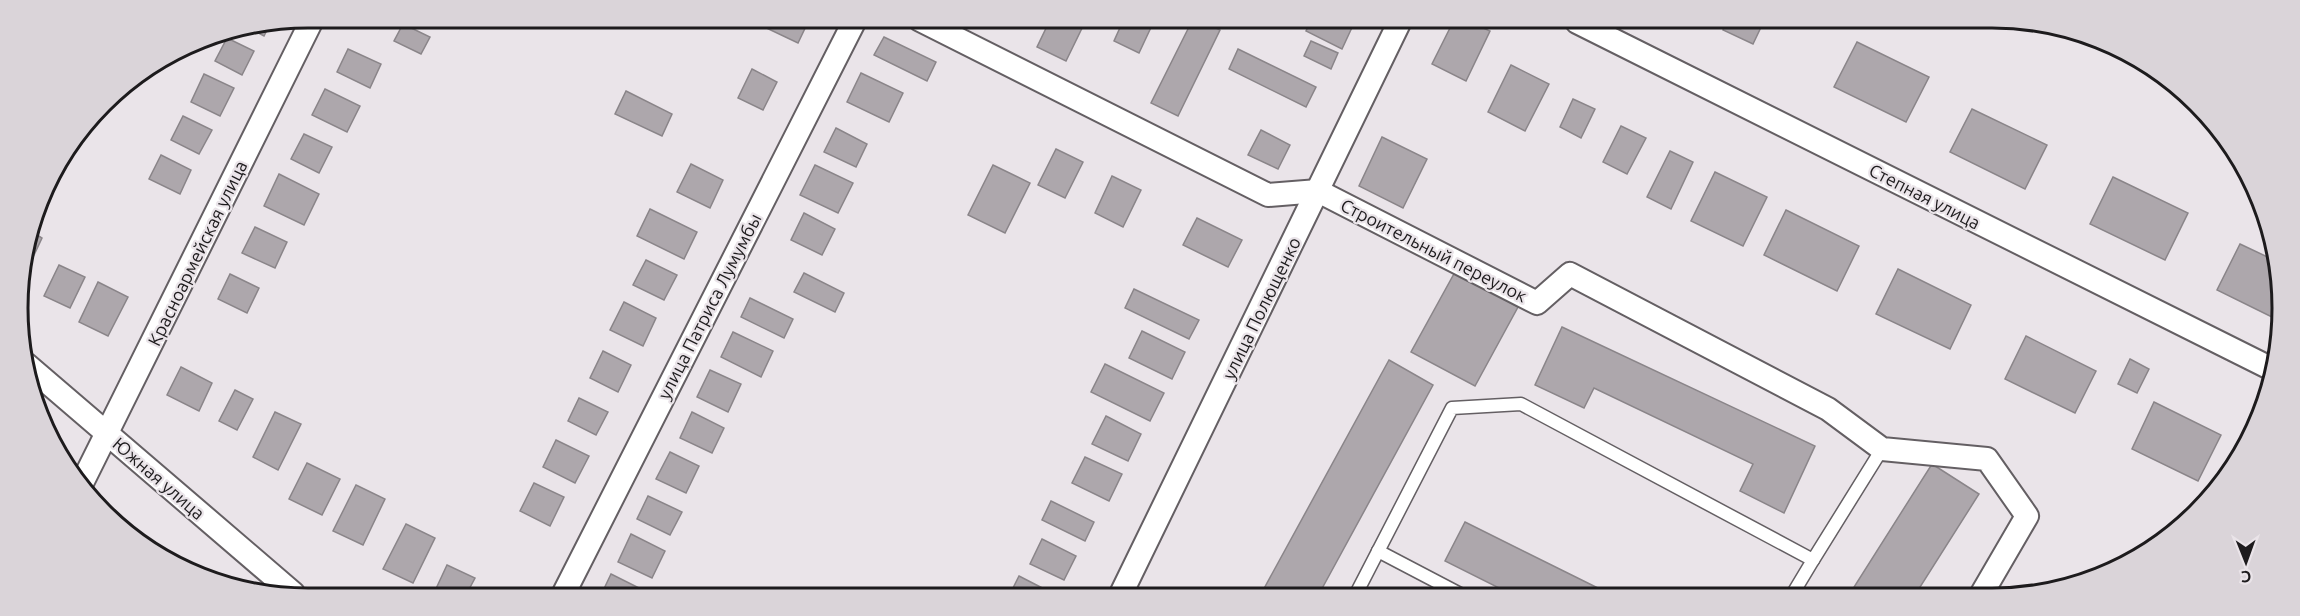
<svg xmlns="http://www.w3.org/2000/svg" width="2300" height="616" viewBox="0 0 2300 616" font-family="Ubuntu,sans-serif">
  <rect width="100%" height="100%" fill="#eae4e9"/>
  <!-- building -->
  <g fill="#ada7ac" stroke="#8a8589" stroke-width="1.5">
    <polygon points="763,19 809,20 798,43 760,25"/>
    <polygon points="1050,20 1086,20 1066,61 1037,47"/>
    <polygon points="1123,21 1154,21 1139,53 1114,41"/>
    <polygon points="1192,21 1202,21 1220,30 1178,116 1151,103"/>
    <polygon points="1311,21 1355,21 1342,49 1306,31"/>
    <polygon points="1453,22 1470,22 1490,31 1466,81 1432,64"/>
    <polygon points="1727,22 1763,23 1753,44 1723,30"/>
    <polygon points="403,24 430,37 421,54 394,41"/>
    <polygon points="269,26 264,36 251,29"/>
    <polygon points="884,37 936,62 927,81 874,55"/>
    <polygon points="227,38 254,51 242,75 215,61"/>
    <polygon points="1311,41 1338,53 1331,69 1304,56"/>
    <polygon points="1857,42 1929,77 1906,122 1834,87"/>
    <polygon points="348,49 381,64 370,88 337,72"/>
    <polygon points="1238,49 1316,87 1306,107 1229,69"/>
    <polygon points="1511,65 1549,84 1525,131 1488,112"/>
    <polygon points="752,69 777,82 763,110 738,98"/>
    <polygon points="861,73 903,93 889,122 847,102"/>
    <polygon points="204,74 234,88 220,116 191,102"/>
    <polygon points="325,89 360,106 347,132 312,115"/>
    <polygon points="626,91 672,114 662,136 615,114"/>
    <polygon points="1573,99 1595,109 1581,138 1560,127"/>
    <polygon points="1972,109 2047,145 2025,189 1950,152"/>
    <polygon points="183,116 212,130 199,154 171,140"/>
    <polygon points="1621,126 1646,138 1627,174 1603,162"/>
    <polygon points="836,128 867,144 856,167 824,152"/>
    <polygon points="1261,130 1290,145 1278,169 1248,155"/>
    <polygon points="304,134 332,147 319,173 291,159"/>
    <polygon points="1382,137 1427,159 1403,208 1359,186"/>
    <polygon points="1056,149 1083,162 1065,198 1038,185"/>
    <polygon points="1670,151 1693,162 1671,209 1647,197"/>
    <polygon points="161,155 191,170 180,194 149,179"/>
    <polygon points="691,164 723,180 710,208 677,192"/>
    <polygon points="815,165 853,183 838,213 800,195"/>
    <polygon points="993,165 1030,183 1005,233 968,215"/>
    <polygon points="1715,172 1767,197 1743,246 1691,221"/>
    <polygon points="279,174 319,194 304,225 264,206"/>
    <polygon points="1112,176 1141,190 1123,227 1095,213"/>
    <polygon points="2113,177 2188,213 2165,260 2090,224"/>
    <polygon points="650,209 697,232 684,259 637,236"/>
    <polygon points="1786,210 1859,246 1837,291 1764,255"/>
    <polygon points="804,213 835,229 822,255 791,240"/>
    <polygon points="1197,218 1242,240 1228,267 1183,245"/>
    <polygon points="255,227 287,242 275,268 242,253"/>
    <polygon points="34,233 42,238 27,270 24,269"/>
    <polygon points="2240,244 2276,261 2276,319 2217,290"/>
    <polygon points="646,260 677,275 664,300 633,285"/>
    <polygon points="59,265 85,277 70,308 44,296"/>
    <polygon points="1898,269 1971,305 1950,349 1876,314"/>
    <polygon points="1455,272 1518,307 1475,386 1411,352"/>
    <polygon points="804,273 844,293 835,312 794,292"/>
    <polygon points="230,274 259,288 247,313 218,299"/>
    <polygon points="98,282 128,297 108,336 79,322"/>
    <polygon points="1134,289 1199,320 1189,339 1125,308"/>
    <polygon points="750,298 793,319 784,338 741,317"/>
    <polygon points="624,302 656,318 643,346 610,330"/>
    <polygon points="1562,327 1815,446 1784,513 1740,491 1753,464 1594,388 1584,408 1535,385"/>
    <polygon points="1142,331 1185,352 1172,379 1129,358"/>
    <polygon points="733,332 773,351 761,377 721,357"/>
    <polygon points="2026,336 2096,371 2075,413 2005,379"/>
    <polygon points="603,351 631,365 618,392 590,378"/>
    <polygon points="2130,359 2149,369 2137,393 2118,384"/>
    <polygon points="1389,360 1433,385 1319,594 1261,594"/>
    <polygon points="1105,364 1164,393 1150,421 1091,392"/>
    <polygon points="181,367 212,383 199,411 167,395"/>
    <polygon points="710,370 741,384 728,412 697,397"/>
    <polygon points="235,390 253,399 237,430 219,421"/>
    <polygon points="579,398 608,412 596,435 568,421"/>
    <polygon points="2154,402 2221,435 2198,481 2132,449"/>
    <polygon points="275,412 301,424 278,470 253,457"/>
    <polygon points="692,412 724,428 712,453 680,438"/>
    <polygon points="1106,416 1141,434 1128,461 1092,444"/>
    <polygon points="556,440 589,456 575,483 543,467"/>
    <polygon points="670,452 699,466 686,493 656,479"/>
    <polygon points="1085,457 1122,474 1109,501 1072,483"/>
    <polygon points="307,463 340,479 322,515 289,499"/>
    <polygon points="1932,464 1979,494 1915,595 1849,595"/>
    <polygon points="534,483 564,497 550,526 520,511"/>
    <polygon points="356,485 385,499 363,545 333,531"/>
    <polygon points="648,496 682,512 670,535 637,519"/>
    <polygon points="1051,501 1094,522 1085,541 1042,520"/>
    <polygon points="1465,522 1612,595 1513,595 1445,561"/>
    <polygon points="406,524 435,538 413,583 383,569"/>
    <polygon points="631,534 665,551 652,578 618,562"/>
    <polygon points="1042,539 1076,556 1064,580 1030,564"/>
    <polygon points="447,565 475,578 467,593 434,593"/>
    <polygon points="611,574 647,592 647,593 602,593"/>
    <polygon points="1019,576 1054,594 1010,594"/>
  </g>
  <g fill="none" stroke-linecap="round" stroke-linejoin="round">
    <!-- lane casing -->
    <g stroke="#645f63" stroke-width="15">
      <g id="lane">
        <polyline points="1378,551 1462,595"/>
        <polyline points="1813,560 1882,449"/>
        <polyline points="1356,594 1452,408 1521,404 1813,560 1792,595"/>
      </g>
    </g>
    <!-- street casing -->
    <g stroke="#645f63" stroke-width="26">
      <g id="street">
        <polyline points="920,20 1268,195 1318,191 1537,303 1570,274 1828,409 1882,449 1987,459 2027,516 1981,595"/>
        <polyline points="1577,22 2274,370"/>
        <polyline points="26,364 293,593"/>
        <polyline points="80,487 313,18"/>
        <polyline points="564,593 855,20"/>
        <polyline points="1121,594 1400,21"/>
      </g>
    </g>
    <!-- lane -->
    <use href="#lane" stroke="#fff" stroke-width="12"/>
    <!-- street -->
    <use href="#street" stroke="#fff" stroke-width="22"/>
  </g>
  <g text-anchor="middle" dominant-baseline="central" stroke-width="4.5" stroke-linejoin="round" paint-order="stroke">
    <!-- street labels -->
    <g font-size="18" fill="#1d1b1d" stroke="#eae4e9">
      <text transform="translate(1925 196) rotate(27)">Степная улица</text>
      <text transform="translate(1434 250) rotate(27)">Строительный переулок</text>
      <text transform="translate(197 253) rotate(-64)">Красноармейская улица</text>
      <text transform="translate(709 306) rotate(-63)">улица Патриса Лумумбы</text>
      <text transform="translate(1261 308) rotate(-64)">улица Полющенко</text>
      <text transform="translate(159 478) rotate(41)">Южная улица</text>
    </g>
  </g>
  <!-- crop -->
  <path d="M0 0H2300V616H0ZM308 28H1992A280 280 0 0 1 2272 308V308A280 280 0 0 1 1992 588H308A280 280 0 0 1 28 308V308A280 280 0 0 1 308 28Z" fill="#dad4d9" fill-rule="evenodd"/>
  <path fill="none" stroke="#1d1b1d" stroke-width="3" d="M308 28H1992A280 280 0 0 1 2272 308V308A280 280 0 0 1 1992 588H308A280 280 0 0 1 28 308V308A280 280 0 0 1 308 28Z"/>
  <!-- north arrow -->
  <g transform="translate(2246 562) rotate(179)" stroke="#eae4e9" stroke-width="4.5" paint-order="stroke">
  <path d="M0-4.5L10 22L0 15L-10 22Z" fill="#1d1b1d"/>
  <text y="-9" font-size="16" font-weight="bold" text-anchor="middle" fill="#1d1b1d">С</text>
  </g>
</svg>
